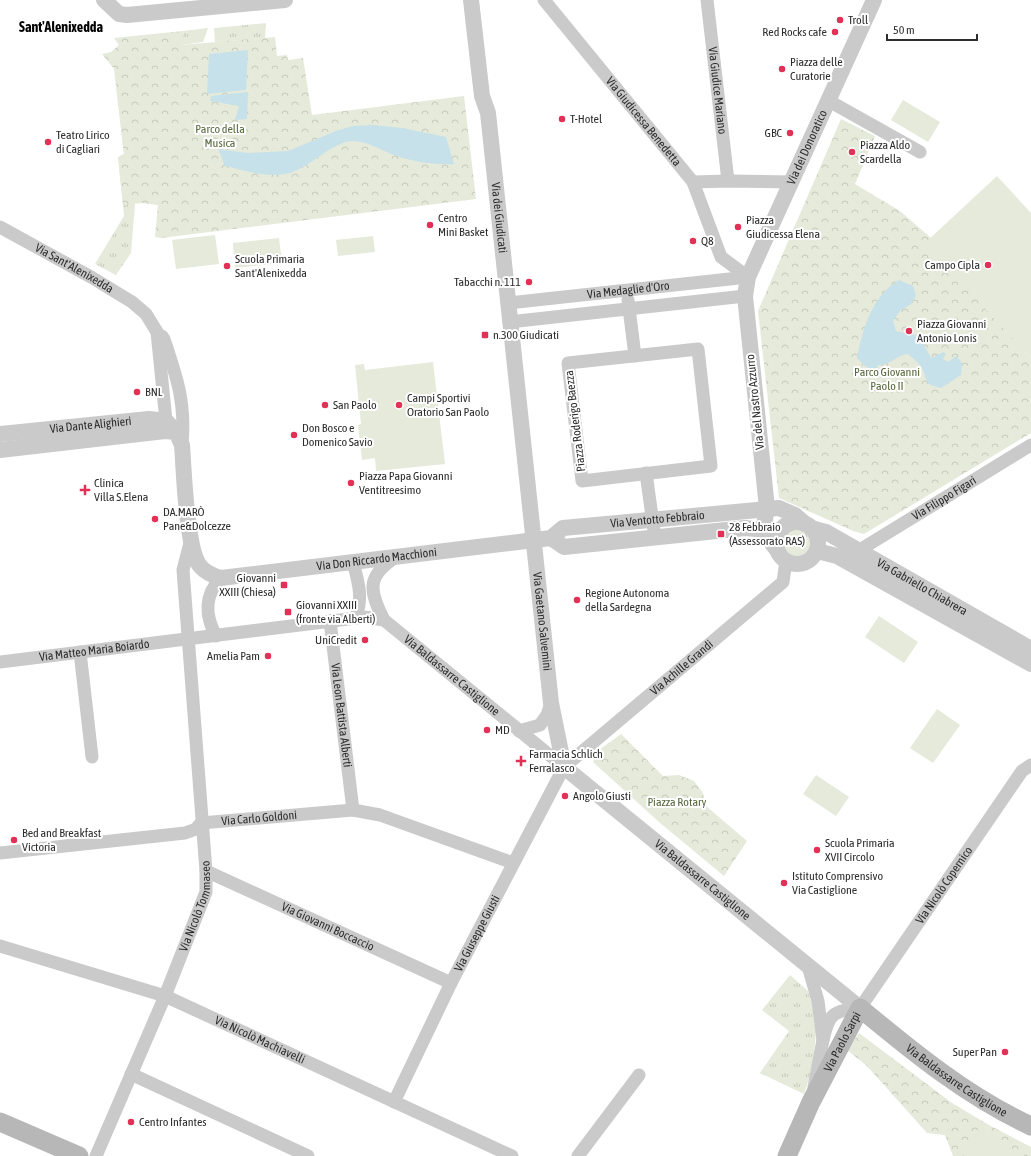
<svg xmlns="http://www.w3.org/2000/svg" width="1031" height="1156" viewBox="0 0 1031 1156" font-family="'Asap Condensed',sans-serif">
  <defs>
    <pattern id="grass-tufts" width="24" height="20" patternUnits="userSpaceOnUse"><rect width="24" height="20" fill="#e5eada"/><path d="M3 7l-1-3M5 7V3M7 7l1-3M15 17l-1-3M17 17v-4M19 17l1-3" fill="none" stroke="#c5c9bb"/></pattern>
    <pattern id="forest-crowns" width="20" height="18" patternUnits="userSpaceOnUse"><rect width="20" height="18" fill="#e5eada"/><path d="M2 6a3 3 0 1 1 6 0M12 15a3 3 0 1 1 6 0" fill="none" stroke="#c5c9bb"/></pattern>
  </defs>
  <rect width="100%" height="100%" fill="#fff"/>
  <!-- grass -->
  <g fill="url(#grass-tufts)">
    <polygon points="266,23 265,38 215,42 214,28"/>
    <polygon points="208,28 203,42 181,45 183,31"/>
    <polygon points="114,69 131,204 135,204 131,253 116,275 95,264 124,216 118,157 124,154"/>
    <path d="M795,522L817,537C820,556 801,574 784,559C780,556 780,552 779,548C777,534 780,526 795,522Z"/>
    <polygon points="790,975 808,991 812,1003 816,1032 813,1066 804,1094 760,1073 789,1031 762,1010"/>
  </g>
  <!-- forest -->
  <g fill="url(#forest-crowns)">
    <polygon points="183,31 181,45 275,37 277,56 287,55 288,60 303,58 312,115 464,96 476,199 161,238 155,237 158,205 142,203 123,205 118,157 124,154 114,69 102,54 111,52 119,45 114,38"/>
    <polygon points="841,119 875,136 855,184 900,211 931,238 926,243 1031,358 1031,433 864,534 853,531 779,498 758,311"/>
    <polygon points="621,734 663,776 679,775 694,781 703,793 706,806 747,841 724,876 659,822 593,762 599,750"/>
    <polygon points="859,1033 952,1103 989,1125 1031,1147 1031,1156 953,1156 945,1135 927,1133 867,1066 847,1050"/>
  </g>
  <!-- garden -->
  <g fill="#e5eada">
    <polygon points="903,100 940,122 928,142 891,120"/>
    <polygon points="997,176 1031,213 1031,358 925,243"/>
    <polygon points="215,235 219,264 176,269 172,240"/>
    <polygon points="373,236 375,252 338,256 336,240"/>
    <polygon points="279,238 282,263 235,268 233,243"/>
    <polygon points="433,362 445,464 376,471 375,458 362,460 358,425 361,424 355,365 364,364 365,370"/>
    <polygon points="879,616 918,642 904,663 865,637"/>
    <polygon points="937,709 960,725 933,763 910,748"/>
    <polygon points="816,775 849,797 836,816 803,794"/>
    <polygon points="977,1130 1024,1155 1024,1156 963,1156"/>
  </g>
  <!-- water -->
  <g fill="#c6e1ea">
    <polygon points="248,50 246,90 207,94 209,54"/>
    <polygon points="248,92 247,119 235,120 239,106 210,101 211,96"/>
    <path d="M373,125L402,128L446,137L454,164C434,165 413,162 394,155C381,150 367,141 353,141C330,142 309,170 285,174C264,178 245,170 225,166L218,149L248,153L288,151L336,131L353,126Z"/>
    <path d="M899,280L913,286L916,296L911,304L900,311L893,321L896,331L919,336L931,358L943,352L946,354L943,359L948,362L956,356L962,363L961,375L941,388C925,384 928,384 923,370C921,364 912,358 908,354C897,355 889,366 878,365L876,370L866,367L857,358C863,328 872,296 899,280Z"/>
  </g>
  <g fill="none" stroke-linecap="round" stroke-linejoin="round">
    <!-- minor -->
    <g stroke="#cacaca" stroke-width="13">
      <path id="s1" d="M544,0L693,182L721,257L748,277"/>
      <path id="s2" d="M707,0L728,181"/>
      <polyline points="829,101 920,152"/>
      <polyline points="693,182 728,181 791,182"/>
      <path id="s3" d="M0,227L91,277L132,302L146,314L157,332L166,421"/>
      <polyline points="628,300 635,356"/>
      <path id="s4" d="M508,303L748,277"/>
      <polyline points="509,322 745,296"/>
      <path d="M162,336L164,339C177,378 186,403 182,445"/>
      <polygon points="698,349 711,466 582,481 568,363"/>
      <polyline points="646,473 655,538"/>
      <path id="s5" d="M858,551L1031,445"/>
      <path id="s6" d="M396,557C366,576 369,591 384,620L564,767"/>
      <path d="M353,562C358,581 364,599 355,618"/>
      <path id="s7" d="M330,621L353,810"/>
      <path d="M216,636C205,616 204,595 221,578"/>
      <polyline points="80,652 92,757"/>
      <path id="s8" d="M0,662L364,617L384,620"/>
      <polyline points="519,731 540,725 547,715 551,703"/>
      <path id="s9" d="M564,767L783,582L786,561"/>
      <path id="s10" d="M0,853L185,833L196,829L201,823L353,810L380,815L513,863"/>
      <path id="s11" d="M206,871L451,983"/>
      <path id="s12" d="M0,946L165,996L512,1156"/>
      <polyline points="808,966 818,1001 823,1040 814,1087"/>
      <path id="s13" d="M823,1040C829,1013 833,1011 860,1008L1022,771L1031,765"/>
      <polyline points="131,1074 308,1156"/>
      <path id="s14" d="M394,1102L451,983L564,767"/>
      <path id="s15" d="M96,1156L165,996L206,892V871L183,570L190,543"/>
      <polyline points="578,1156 639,1075"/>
    </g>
    <!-- tertiary -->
    <g stroke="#cacaca" stroke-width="16">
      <polyline points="104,0 119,14 127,15 285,0"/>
      <path id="s16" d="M471,0L482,96L488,113L551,703L564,767L860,1008"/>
      <path id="s17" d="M0,434L149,419L166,421L176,432"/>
      <path id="s18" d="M0,450L165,431L176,432L182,445C184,470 186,549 200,566C205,572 214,576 221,578L551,538L563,528L779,508L795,515L805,524"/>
      <circle cx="797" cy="543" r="21"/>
      <path id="s19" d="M811,528L826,532L1031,649"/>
      <polyline points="551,538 564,547 745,528 766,530"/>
      <path id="s20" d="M777,550C767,538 762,524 767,508L745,296L748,277L874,0"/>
      <polyline points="817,551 837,556 1031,664"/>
    </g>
    <!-- secondary -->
    <g stroke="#b7b7b7" stroke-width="19">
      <polyline points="0,1122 79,1156"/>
      <path id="s21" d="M787,1156L811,1102L860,1008C913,1052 968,1097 1031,1126"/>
    </g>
  </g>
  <!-- markers -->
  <g fill="#e23056" stroke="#fff" stroke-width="1.5">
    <circle cx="840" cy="20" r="4"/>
    <circle cx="835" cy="32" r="4"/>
    <circle cx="782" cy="69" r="4"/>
    <circle cx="562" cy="119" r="4"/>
    <circle cx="790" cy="133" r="4"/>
    <circle cx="48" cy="142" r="4"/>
    <circle cx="852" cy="152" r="4"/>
    <circle cx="430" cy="225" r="4"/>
    <circle cx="738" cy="227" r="4"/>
    <circle cx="693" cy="241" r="4"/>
    <circle cx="988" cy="265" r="4"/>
    <circle cx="227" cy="266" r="4"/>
    <circle cx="529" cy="282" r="4"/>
    <circle cx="909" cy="331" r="4"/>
    <rect x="481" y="331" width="8" height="8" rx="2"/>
    <circle cx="137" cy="392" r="4"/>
    <circle cx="325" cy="405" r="4"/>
    <circle cx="399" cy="405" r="4"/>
    <circle cx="294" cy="435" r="4"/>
    <circle cx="351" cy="483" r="4"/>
    <path d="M83 484h4v4h4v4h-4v4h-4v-4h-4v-4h4z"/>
    <circle cx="155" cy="519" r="4"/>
    <rect x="717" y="530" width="8" height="8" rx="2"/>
    <rect x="280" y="581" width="8" height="8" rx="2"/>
    <circle cx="577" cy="600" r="4"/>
    <rect x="284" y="608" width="8" height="8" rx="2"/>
    <circle cx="365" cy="640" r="4"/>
    <circle cx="268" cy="656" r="4"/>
    <circle cx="487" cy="730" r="4"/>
    <path d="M519 755h4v4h4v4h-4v4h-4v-4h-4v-4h4z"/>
    <circle cx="565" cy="796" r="4"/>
    <circle cx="14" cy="840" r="4"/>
    <circle cx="817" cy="850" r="4"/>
    <circle cx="784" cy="883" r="4"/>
    <circle cx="1005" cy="1052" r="4"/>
    <circle cx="131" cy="1122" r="4"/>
  </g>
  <g text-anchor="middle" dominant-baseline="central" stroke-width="4" stroke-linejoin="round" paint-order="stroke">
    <!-- poi labels -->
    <g font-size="12" fill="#2d2d2d" stroke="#fff" text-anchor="start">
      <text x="848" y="20">Troll</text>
      <text x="827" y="32" text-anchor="end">Red Rocks cafe</text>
      <text x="790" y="62">Piazza delle<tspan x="790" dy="14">Curatorie</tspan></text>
      <text x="570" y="119">T-Hotel</text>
      <text x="782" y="133" text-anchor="end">GBC</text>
      <text x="56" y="135">Teatro Lirico<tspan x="56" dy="14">di Cagliari</tspan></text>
      <text x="860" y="145">Piazza Aldo<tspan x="860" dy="14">Scardella</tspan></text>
      <text x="438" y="218">Centro<tspan x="438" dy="14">Mini Basket</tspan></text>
      <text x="746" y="220">Piazza<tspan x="746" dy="14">Giudicessa Elena</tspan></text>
      <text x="701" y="241">Q8</text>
      <text x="235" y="259">Scuola Primaria<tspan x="235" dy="14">Sant'Alenixedda</tspan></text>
      <text x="980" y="265" text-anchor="end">Campo Cipla</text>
      <text x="521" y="282" text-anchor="end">Tabacchi n. 111</text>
      <text x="917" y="324">Piazza Giovanni<tspan x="917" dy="14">Antonio Lonis</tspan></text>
      <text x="493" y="335">n.300 Giudicati</text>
      <text x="145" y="392">BNL</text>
      <text x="407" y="398">Campi Sportivi<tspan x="407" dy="14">Oratorio San Paolo</tspan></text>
      <text x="333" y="405">San Paolo</text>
      <text x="302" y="428">Don Bosco e<tspan x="302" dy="14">Domenico Savio</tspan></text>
      <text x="359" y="476">Piazza Papa Giovanni<tspan x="359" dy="14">Ventitreesimo</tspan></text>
      <text x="94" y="483">Clinica<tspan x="94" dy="14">Villa S.Elena</tspan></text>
      <text x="163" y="512">DA.MARÒ<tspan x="163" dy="14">Pane&amp;Dolcezze</tspan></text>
      <text x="729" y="527">28 Febbraio<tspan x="729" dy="14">(Assessorato RAS)</tspan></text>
      <text x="276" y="578" text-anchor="end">Giovanni<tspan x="276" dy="14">XXIII (Chiesa)</tspan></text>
      <text x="585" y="593">Regione Autonoma<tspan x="585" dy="14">della Sardegna</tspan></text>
      <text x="296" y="605">Giovanni XXIII<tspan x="296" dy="14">(fronte via Alberti)</tspan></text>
      <text x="357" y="640" text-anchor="end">UniCredit</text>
      <text x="260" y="656" text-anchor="end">Amelia Pam</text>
      <text x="495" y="730">MD</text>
      <text x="529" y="754">Farmacia Schlich<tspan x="529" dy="14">Ferralasco</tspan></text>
      <text x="573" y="796">Angolo Giusti</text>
      <text x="22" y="833">Bed and Breakfast<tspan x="22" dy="14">Victoria</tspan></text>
      <text x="825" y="843">Scuola Primaria<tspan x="825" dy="14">XVII Circolo</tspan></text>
      <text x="792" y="876">Istituto Comprensivo<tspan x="792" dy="14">Via Castiglione</tspan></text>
      <text x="997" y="1052" text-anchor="end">Super Pan</text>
      <text x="139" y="1122">Centro Infantes</text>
    </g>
    <!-- street labels -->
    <g font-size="12" fill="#2d2d2d" stroke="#fff">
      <text stroke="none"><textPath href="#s2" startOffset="91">Via Giudice Mariano</textPath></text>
      <text stroke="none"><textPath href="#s1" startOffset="157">Via Giudicessa Benedetta</textPath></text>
      <text stroke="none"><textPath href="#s20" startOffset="420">Via dei Donoratico</textPath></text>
      <text stroke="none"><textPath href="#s16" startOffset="220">Via dei Giudicati</textPath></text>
      <text stroke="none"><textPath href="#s3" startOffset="85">Via Sant'Alenixedda</textPath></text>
      <text stroke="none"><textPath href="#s4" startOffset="121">Via Medaglie d'Oro</textPath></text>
      <text transform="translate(755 402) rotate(-96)">Via del Nastro Azzurro</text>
      <text transform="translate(575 421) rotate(-97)">Piazza Roderigo Baezza</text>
      <text stroke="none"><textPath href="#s17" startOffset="91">Via Dante Alighieri</textPath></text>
      <text stroke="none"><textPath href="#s5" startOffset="101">Via Filippo Figari</textPath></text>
      <text stroke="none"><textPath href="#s18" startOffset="782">Via Ventotto Febbraio</textPath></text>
      <text stroke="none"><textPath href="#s18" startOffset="496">Via Don Riccardo Macchioni</textPath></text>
      <text stroke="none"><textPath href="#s19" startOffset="126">Via Gabriello Chiabrera</textPath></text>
      <text stroke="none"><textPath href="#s16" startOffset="626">Via Gaetano Salvemini</textPath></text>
      <text stroke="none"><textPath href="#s8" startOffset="95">Via Matteo Maria Boiardo</textPath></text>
      <text stroke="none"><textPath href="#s9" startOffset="154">Via Achille Grandi</textPath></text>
      <text stroke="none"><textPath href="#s6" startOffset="162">Via Baldassarre Castiglione</textPath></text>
      <text stroke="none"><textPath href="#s7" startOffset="95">Via Leon Battista Alberti</textPath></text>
      <text stroke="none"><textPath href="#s10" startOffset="264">Via Carlo Goldoni</textPath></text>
      <text stroke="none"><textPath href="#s16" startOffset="952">Via Baldassarre Castiglione</textPath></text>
      <text stroke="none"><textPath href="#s13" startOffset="204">Via Nicolò Copernico</textPath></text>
      <text stroke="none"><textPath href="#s15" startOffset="270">Via Nicolò Tommaseo</textPath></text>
      <text stroke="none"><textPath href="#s11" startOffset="134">Via Giovanni Boccaccio</textPath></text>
      <text stroke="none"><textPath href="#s14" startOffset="188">Via Giuseppe Giusti</textPath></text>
      <text stroke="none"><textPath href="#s12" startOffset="277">Via Nicolò Machiavelli</textPath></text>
      <text stroke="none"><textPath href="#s21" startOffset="127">Via Paolo Sarpi</textPath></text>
      <text stroke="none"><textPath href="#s21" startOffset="286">Via Baldassarre Castiglione</textPath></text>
    </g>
    <!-- park labels -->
    <g font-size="12" fill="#56673b" stroke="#fff">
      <text x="220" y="129">Parco della<tspan x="220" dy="14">Musica</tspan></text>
      <text x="887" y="372">Parco Giovanni<tspan x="887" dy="14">Paolo II</tspan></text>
      <text x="677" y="802">Piazza Rotary</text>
    </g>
    <!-- quarter labels -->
    <g font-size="14" font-weight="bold" fill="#000" stroke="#fff">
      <text x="61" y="27">Sant'Alenixedda</text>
    </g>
  </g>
  <!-- scale -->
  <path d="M887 34v6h90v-6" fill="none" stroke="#2d2d2d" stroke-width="2"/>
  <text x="893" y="34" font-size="12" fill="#2d2d2d" stroke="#ffffff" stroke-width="3" paint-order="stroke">50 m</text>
</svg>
